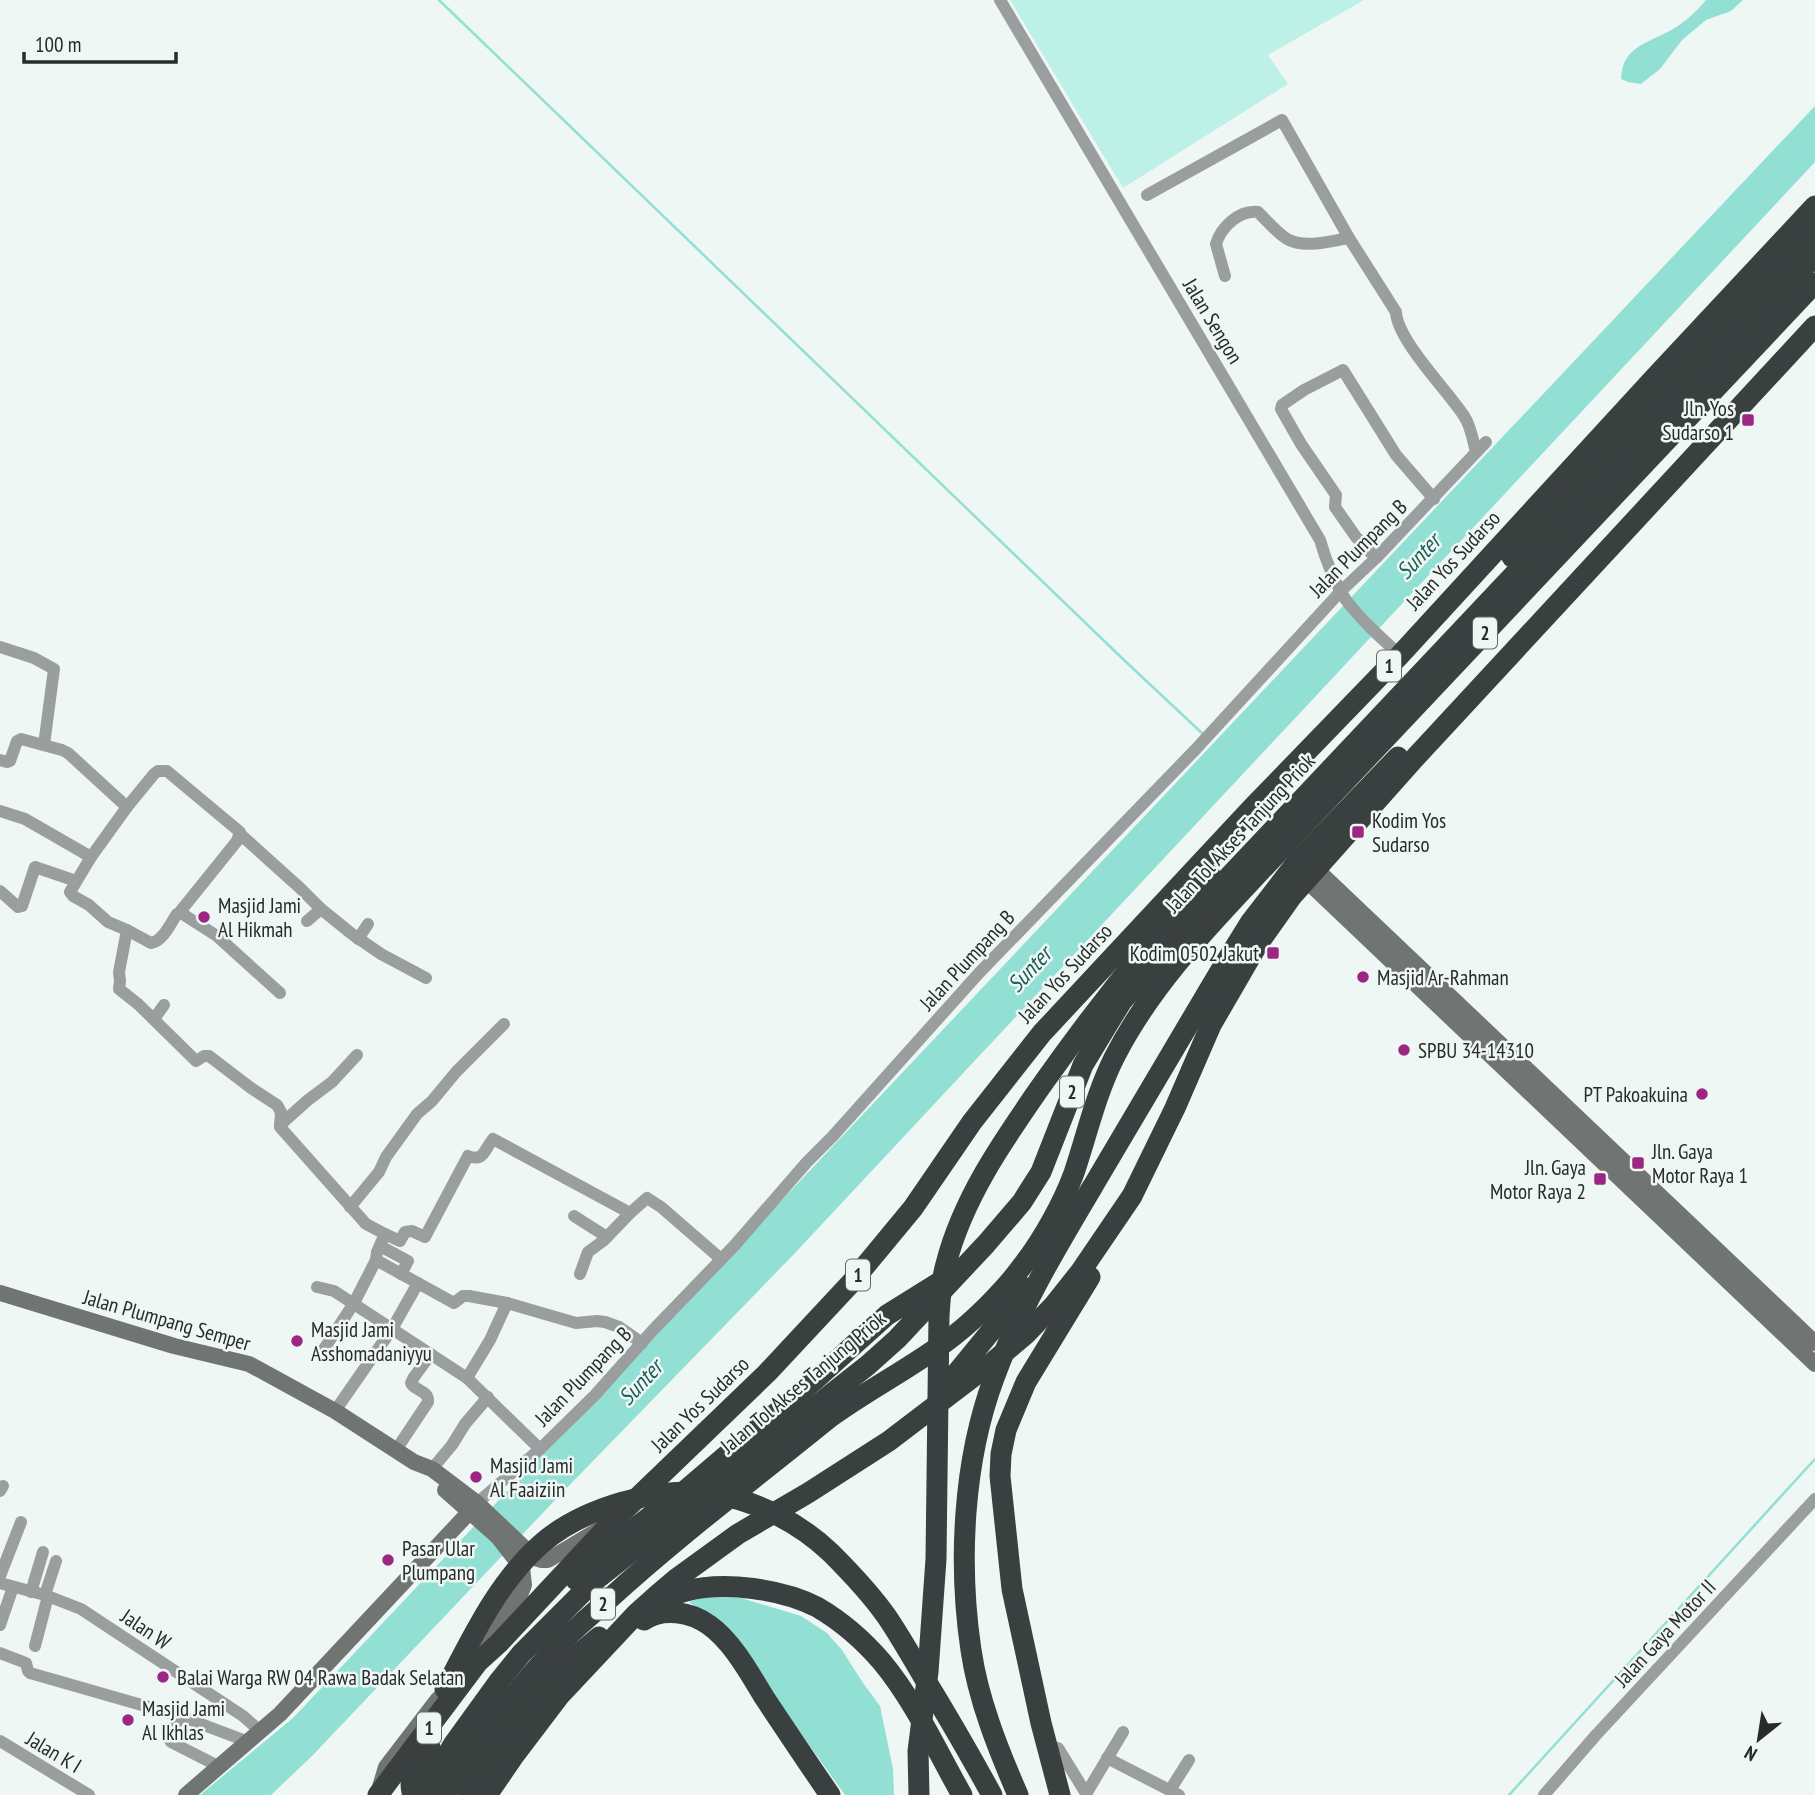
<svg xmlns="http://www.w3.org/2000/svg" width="1815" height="1795" viewBox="0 0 1815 1795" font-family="'PT Sans Narrow',sans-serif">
  <rect width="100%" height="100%" fill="#eff7f5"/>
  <!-- green -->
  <polygon fill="#bdf0e6" points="1010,0 1364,0 1268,55 1288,84 1123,188"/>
  <!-- water -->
  <g fill="#91e0d3">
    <path d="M1706,0H1743L1731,11L1706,20L1682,40L1660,69L1641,84L1628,82L1621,79C1622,46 1649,43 1673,29C1685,22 1697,11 1706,0Z"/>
    <polygon points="1815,106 1815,162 795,1253 557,1498 312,1756 271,1795 200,1795 293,1718"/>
    <polygon points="705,1596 741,1598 801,1616 827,1633 842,1650 863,1683 880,1706 893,1769 894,1795 845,1795 730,1635 689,1602"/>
  </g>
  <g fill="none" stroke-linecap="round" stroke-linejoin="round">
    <!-- stream -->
    <g stroke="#91e0d3" stroke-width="2.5">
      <polyline points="439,0 1125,661 1204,735"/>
      <polyline points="1509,1795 1815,1459"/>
    </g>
    <!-- street -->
    <g stroke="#9b9e9e" stroke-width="12">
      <path d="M1000,0L1320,540C1325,558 1335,584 1346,600C1361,620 1381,638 1400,655"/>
      <path d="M1147,195L1282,120L1349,238L1396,312C1397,340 1448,391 1464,416C1471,426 1473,441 1476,452"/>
      <path d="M1225,276L1216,244C1221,227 1239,210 1258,212C1267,221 1276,232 1287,239C1305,249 1330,241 1349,238"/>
      <polyline points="1376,558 1356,537 1335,507 1336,495 1301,444 1281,409 1282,405 1304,390 1343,370 1396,455 1434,499"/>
      <polyline points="0,647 34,658 54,669 44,745"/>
      <polyline points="0,760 7,762 10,761 17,741 21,739 62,750 68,753 127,807"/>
      <polyline points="0,811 25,819 91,857 70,892 73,896 89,905 108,922 127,930 119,972 120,981 119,989 138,1004 196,1061 204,1056 209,1056 251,1088 277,1105 281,1112 280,1127 366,1224 385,1234 377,1252 376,1260 354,1303 322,1352"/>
      <polyline points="240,834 300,888 321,909 352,934 381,954 426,978"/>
      <polyline points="91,857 127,807 154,774 158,771 167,771 240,832 237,841 179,913"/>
      <polyline points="0,891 18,907 22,906 35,867 76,881"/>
      <polyline points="307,921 321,909"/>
      <path d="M127,930L151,943C163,941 170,924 177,914L181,913L217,936L280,993"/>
      <polyline points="358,939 368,924"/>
      <polyline points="154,1019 164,1005"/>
      <polyline points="280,1125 308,1100 332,1082 357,1055"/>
      <polyline points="350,1207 379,1172 386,1157 417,1114 432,1101 456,1072 504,1024"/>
      <polyline points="574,1216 607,1237"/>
      <path d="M385,1234L400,1241L405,1232L412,1231L425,1237L468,1156C484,1162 484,1150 493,1139L630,1213L647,1198L661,1207L721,1259"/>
      <polyline points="380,1246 408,1261 401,1274"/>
      <polyline points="376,1260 454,1303 463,1296 469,1296 507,1303 576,1323 597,1321 605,1322 619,1327 642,1343"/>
      <polyline points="580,1274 588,1252 603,1241 630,1213"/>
      <polyline points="317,1287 334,1291 467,1378 540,1449"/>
      <polyline points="467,1378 490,1340 507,1303"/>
      <polyline points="335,1411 392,1329 418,1283"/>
      <path d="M396,1450L428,1402C429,1390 416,1392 411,1383L414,1377L431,1354"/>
      <polyline points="432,1469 452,1445 465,1424 488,1397"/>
      <polyline points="0,1491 3,1486"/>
      <polyline points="477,1503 540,1449 595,1395 653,1330 734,1246 807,1162 832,1137 979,973 1195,750 1341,591 1376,558 1486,442"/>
      <polyline points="0,1576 21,1522"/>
      <polyline points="0,1583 45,1595 81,1609 243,1716 259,1730"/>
      <polyline points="31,1592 43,1552"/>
      <polyline points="45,1595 56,1561"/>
      <polyline points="0,1625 13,1587"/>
      <polyline points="35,1646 48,1596"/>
      <polyline points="0,1653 26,1663 28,1671 30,1673 180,1716 246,1741"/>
      <polyline points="180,1716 169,1738 171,1742 220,1767"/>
      <polyline points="0,1741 89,1795"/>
      <polyline points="1058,1748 1087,1795"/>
      <polyline points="1107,1758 1179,1795"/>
      <polyline points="1170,1790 1189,1760"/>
      <polyline points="1086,1794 1123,1732"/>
      <polyline points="1544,1795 1596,1735 1815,1499"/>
    </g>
    <!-- secondary -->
    <g stroke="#707574" stroke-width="16">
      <polyline points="1316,869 1815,1343"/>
      <polyline points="1306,880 1815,1364"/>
      <polyline points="0,1293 174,1346 249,1364 335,1411 414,1462 432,1469 477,1503 535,1558 541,1560 548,1560 600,1529"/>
      <polyline points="445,1490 498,1537 522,1568 524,1585 520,1595 467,1662"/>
      <polyline points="380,1787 386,1767 438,1699"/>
      <polyline points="186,1795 280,1714 476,1505"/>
    </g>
    <!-- highway -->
    <g stroke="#3a403f" stroke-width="21">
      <polyline points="1512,557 1815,231"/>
      <polyline points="946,1386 1005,1314 1023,1287"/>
      <path d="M576,1580C609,1549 642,1520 680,1495L817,1378L887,1315L940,1282"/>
      <path d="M656,1602C666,1598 676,1594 686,1591C725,1581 782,1589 817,1607C841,1621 864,1641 882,1662C915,1702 937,1751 962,1795"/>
      <path d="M644,1620C663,1607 691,1612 709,1625C732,1641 750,1674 764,1697C786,1730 808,1763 830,1795"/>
      <path d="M445,1689C472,1638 497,1583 541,1544C582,1508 660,1485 714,1494C756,1500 801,1524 831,1553C851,1573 871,1594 887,1617C900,1636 911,1656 923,1676C947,1715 970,1755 992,1795"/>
      <polyline points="378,1795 478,1662 499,1643 612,1522 767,1373 851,1283 913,1208 972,1122 1042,1033 1252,808 1400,655 1656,376 1815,206"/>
      <path d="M413,1795C406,1777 420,1762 430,1747"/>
      <polyline points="424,1795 453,1745 500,1680 521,1654 593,1582 868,1365 897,1339 986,1244 1022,1202 1041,1172 1083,1065 1109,1022 1122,1001 1148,972 1206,901 1815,256"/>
      <path d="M445,1795C475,1745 509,1698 549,1655C567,1635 588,1618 608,1600C678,1536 755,1478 829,1418C866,1391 907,1370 944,1343C970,1325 1005,1290 1023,1265C1043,1239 1063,1203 1074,1173C1087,1134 1096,1094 1114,1058C1155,977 1221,914 1282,848L1815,283"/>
      <polyline points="468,1795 501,1741 557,1672 599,1637"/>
      <polyline points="487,1795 513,1757 560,1695 637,1613 656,1596 676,1579 738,1534 808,1493 889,1441 994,1361 1026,1334 1054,1305 1081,1271 1132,1196 1175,1108 1211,1025 1258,944 1292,896 1413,760 1815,326"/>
      <path d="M919,1795L918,1751L928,1672L936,1559L939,1316C940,1299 941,1281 946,1264C963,1197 1005,1138 1044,1082C1095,1010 1150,940 1210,875"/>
      <path d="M1018,1795C998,1749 978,1699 971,1650C958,1563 963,1461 994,1378C1019,1310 1056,1248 1093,1186C1136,1113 1179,1040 1222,968L1250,923L1297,862L1398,757"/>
      <polyline points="1060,1795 1041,1723 1012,1589 1000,1476 1001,1454 1006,1430 1026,1382 1090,1277"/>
    </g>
  </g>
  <!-- markers -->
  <g fill="#9b2783" stroke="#eff7f5" stroke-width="2.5">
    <rect x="1741" y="413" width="14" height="14" rx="3.5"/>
    <rect x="1351" y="825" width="14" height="14" rx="3.5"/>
    <circle cx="204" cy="917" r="7"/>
    <rect x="1266" y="946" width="14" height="14" rx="3.5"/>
    <circle cx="1363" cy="977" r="7"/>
    <circle cx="1404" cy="1050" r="7"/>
    <circle cx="1702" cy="1094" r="7"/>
    <rect x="1631" y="1156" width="14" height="14" rx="3.5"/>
    <rect x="1593" y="1172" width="14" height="14" rx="3.5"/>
    <circle cx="297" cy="1341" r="7"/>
    <circle cx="476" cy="1477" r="7"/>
    <circle cx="388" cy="1560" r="7"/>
    <circle cx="163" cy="1677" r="7"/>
    <circle cx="128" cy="1720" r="7"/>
  </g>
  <g text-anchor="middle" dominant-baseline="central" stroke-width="5" stroke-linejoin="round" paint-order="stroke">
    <!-- shield labels -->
    <g fill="#eff7f5" stroke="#646867" stroke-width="2">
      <rect x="1473" y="617.5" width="24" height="31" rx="5"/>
      <rect x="1377" y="650.5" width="24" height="31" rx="5"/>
      <rect x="1060" y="1076.5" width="24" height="31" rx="5"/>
      <rect x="846" y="1259.5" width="24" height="31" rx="5"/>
      <rect x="591" y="1588.5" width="24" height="31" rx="5"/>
      <rect x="417" y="1712.5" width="24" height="31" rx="5"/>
    </g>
    <g font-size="19" font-weight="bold" fill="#282b2a">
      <text x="1485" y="633">2</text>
      <text x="1389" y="666">1</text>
      <text x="1072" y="1092">2</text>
      <text x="858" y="1275">1</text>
      <text x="603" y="1604">2</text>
      <text x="429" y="1728">1</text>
    </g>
    <!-- street labels -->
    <g font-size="21" fill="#282b2a" stroke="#eff7f5">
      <text transform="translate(1213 321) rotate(59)">Jalan Sengon</text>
      <text transform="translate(1358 548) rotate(-45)">Jalan Plumpang B</text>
      <text transform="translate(1453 560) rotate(-47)">Jalan Yos Sudarso</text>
      <text transform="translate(1240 833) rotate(-47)">Jalan Tol Akses Tanjung Priok</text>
      <text transform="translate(967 960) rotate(-47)">Jalan Plumpang B</text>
      <text transform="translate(1065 973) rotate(-47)">Jalan Yos Sudarso</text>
      <text transform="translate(167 1320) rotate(16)">Jalan Plumpang Semper</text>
      <text transform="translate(583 1376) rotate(-46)">Jalan Plumpang B</text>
      <text transform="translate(803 1382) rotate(-40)">Jalan Tol Akses Tanjung Priok</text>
      <text transform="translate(700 1404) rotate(-44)">Jalan Yos Sudarso</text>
      <text transform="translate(146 1629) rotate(34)">Jalan W</text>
      <text transform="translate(1665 1633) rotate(-47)">Jalan Gaya Motor II</text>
      <text transform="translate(54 1752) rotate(31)">Jalan K I</text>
    </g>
    <!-- poi labels -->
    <g font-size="21" fill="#282b2a" stroke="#eff7f5" text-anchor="start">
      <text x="1734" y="408" text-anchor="end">Jln. Yos<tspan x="1734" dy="24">Sudarso 1</tspan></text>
      <text x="1372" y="820">Kodim Yos<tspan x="1372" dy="24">Sudarso</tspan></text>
      <text x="218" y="905">Masjid Jami<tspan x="218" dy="24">Al Hikmah</tspan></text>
      <text x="1259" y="953" text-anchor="end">Kodim 0502 Jakut</text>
      <text x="1377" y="977">Masjid Ar-Rahman</text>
      <text x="1418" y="1050">SPBU 34-14310</text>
      <text x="1688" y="1094" text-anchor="end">PT Pakoakuina</text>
      <text x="1652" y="1151">Jln. Gaya<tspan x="1652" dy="24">Motor Raya 1</tspan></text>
      <text x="1586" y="1167" text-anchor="end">Jln. Gaya<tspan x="1586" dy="24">Motor Raya 2</tspan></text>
      <text x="311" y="1329">Masjid Jami<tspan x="311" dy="24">Asshomadaniyyu</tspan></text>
      <text x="490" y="1465">Masjid Jami<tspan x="490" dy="24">Al Faaiziin</tspan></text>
      <text x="402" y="1548">Pasar Ular<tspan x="402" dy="24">Plumpang</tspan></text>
      <text x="177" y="1677">Balai Warga RW 04 Rawa Badak Selatan</text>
      <text x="142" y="1708">Masjid Jami<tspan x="142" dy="24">Al Ikhlas</tspan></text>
    </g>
    <!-- water labels -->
    <g font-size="23" font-style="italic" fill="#1d5e55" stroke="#eff7f5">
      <text transform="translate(1418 556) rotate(-47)">Sunter</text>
      <text transform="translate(1029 969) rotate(-47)">Sunter</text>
      <text transform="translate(640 1382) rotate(-47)">Sunter</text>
    </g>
  </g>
  <!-- north arrow -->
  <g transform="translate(1759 1739) rotate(210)" stroke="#eff7f5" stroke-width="5" paint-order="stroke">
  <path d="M0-5L12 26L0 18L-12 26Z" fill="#282b2a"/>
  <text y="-10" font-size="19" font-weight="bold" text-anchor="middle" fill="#282b2a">N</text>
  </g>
  <!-- scale -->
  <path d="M24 52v10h152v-10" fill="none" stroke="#282b2a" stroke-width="3.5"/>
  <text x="35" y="52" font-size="21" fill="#282b2a" stroke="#eff7f5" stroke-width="5" paint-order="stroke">100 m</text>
</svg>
